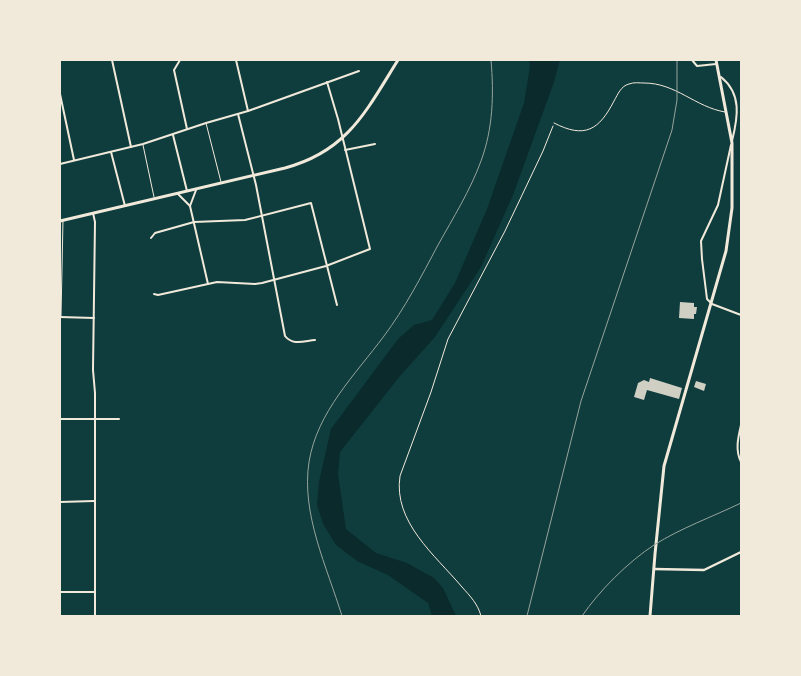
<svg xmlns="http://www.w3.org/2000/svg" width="801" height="676" viewBox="0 0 801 676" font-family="'Golos Text',sans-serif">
  <rect width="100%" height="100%" fill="#0f3d3e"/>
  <!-- water -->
  <polygon fill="#0a2a2b" points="529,60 560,60 554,82 513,195 481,267 435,337 400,376 340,452 338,474 346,529 376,553 407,563 434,578 443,588 456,616 432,616 428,603 388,575 357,561 336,545 323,524 317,505 319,482 331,429 398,339 414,325 432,320 455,283 487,209 524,103 530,66"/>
  <!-- building -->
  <g fill="#cfcfc3">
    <polygon points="680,302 694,303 694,307 697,307 696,314 694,314 694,319 679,318"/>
    <polygon points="650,378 682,388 679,399 647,390 644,400 634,397 638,383 644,380 649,382"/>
    <polygon points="696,381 706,384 704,391 694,387"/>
  </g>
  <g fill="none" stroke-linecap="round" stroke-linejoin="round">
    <!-- path -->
    <path stroke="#f1e9da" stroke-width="1" d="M481,616C478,604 470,596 462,587C435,555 393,522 400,476L431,392L448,339L505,231L543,151L553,126"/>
    <!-- service -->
    <g stroke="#f1e9da" stroke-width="1">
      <polyline points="206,123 221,182"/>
      <path d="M554,123C585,139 599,130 614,101C618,94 621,86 629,84C634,82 639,83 644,83C676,83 695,107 725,112"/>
      <polyline points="143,145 154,197"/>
      <polyline points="61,316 63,220"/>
    </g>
    <!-- minor -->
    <g stroke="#f1e9da" stroke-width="2">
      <polyline points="112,60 131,147"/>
      <polyline points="180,60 174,70 187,129"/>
      <polyline points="236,60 248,111"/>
      <polyline points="692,60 697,66 716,64"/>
      <path d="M721,77C742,94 738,117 732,141"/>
      <polyline points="60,94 74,160"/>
      <path d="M238,114L256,185L285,336C293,346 304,341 315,340"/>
      <polyline points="173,135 187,191"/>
      <polyline points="731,145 718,205 701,241 702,259 707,299 712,304 741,315"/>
      <polyline points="345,150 375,144"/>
      <polyline points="111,152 125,206"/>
      <polyline points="60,164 143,144 206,123 248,111 359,71"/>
      <polyline points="177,193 190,206 208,284"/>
      <polyline points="190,206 196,190"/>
      <polyline points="93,213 95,222 93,370 95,393 95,616"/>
      <polyline points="151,238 155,233 194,222 245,220 311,203 337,305"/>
      <polyline points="154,294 158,295 217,282 255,284 262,283 326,266 370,249 338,119 327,82"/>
      <polyline points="60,317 94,318"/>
      <polyline points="60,419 119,419"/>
      <path d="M741,425C738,438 735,450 741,462"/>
      <polyline points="60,502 94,501"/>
      <polyline points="60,592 95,592"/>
    </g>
    <!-- tertiary -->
    <polyline stroke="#f1e9da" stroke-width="2.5" points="654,569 704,570 741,552"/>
    <!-- primary -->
    <g stroke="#f1e9da" stroke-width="3">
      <path d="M60,221L285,168C348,151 366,111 398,60"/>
      <polyline points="650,616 655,554 664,466 726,251 732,208 732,143 716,60"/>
    </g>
    <!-- rail -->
    <g stroke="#97a49c" stroke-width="1">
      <path d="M342,616C327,567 301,514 309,462C317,412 355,375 384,336C405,308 421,277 438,245C453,218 470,191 481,161C493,129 494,94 491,60"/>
      <polyline points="527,616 581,401 672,130 677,100 677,60"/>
      <path d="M582,616C599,591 628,562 654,545C681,528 712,517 741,503"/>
    </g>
  </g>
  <!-- border -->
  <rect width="801" height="676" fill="none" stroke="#f1e9da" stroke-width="122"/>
</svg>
